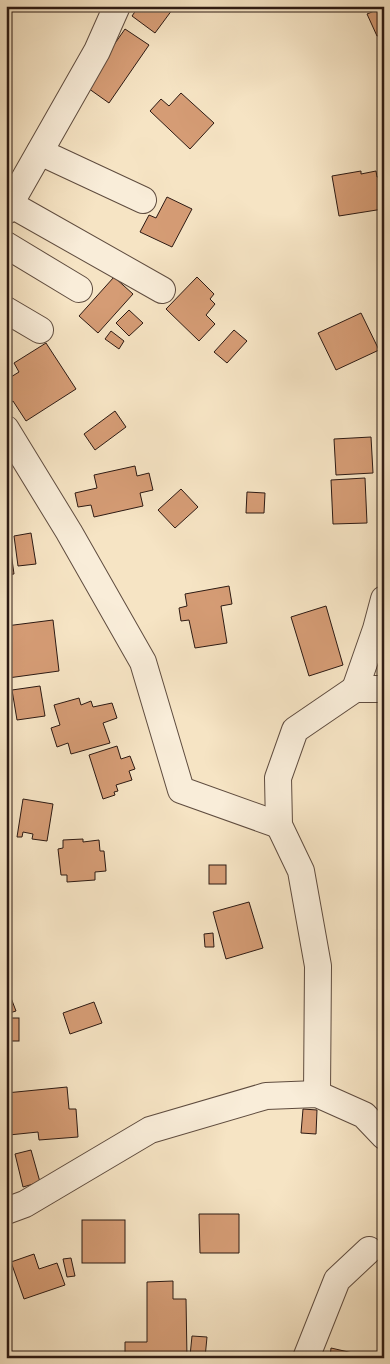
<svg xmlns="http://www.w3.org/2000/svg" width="390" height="1364" viewBox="0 0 390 1364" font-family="'IM FELL French Canon',serif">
  <rect width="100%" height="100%" fill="#f6e4c4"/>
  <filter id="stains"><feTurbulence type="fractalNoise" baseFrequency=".004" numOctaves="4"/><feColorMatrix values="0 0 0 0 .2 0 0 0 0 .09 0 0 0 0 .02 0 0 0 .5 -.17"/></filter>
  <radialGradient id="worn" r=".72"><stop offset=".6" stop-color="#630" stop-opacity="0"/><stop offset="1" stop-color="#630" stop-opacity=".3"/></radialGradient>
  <!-- building -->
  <g fill="#d59c75" stroke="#2d1a13">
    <polygon points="139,6 175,6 155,33 132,16"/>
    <polygon points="384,7 384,34 377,36 367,14"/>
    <polygon points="125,29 149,45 109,103 85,86"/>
    <polygon points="181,93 214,123 190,149 150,111 161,99 169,106"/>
    <polygon points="361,171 361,174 376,171 377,177 384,176 384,196 381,196 383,209 339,216 332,176"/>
    <polygon points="167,197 192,209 172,247 140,232 149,215 156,218"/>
    <polygon points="114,277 133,294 98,333 79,316"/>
    <polygon points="197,277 214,294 210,299 215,304 206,315 215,324 199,341 166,309"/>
    <polygon points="129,310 143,323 129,336 116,323"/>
    <polygon points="361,313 379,350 336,370 318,333"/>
    <polygon points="234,330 247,341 227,363 214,352"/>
    <polygon points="111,331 124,341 119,349 105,339"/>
    <polygon points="46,343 76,389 26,421 13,401 6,406 6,380 19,372 14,363"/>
    <polygon points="115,411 126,427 95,450 84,434"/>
    <polygon points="371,437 373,473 336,475 334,439"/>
    <polygon points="135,466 137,476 149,473 153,490 140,493 143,506 94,517 91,505 78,507 75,493 97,488 94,475"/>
    <polygon points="365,478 367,523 333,524 331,480"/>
    <polygon points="181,489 198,507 175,528 158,510"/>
    <polygon points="247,492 265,493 264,513 246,513"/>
    <polygon points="31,533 36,564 18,566 14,536"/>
    <polygon points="6,538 9,538 14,574 6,575"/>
    <polygon points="229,586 232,604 221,606 227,643 195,648 189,620 181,621 179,608 187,606 185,594"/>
    <polygon points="326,606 343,665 309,676 291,617"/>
    <polygon points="53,620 59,671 8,678 6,665 6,626"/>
    <polygon points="40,686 45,716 17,720 12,690"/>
    <rect x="6" y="689" width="3" height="28"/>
    <polygon points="79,698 81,705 91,701 93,707 112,703 117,718 103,723 110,743 71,754 68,743 57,747 51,728 60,725 54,705"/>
    <polygon points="117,746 121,759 130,756 135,769 129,771 132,780 116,785 118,791 114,792 115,795 103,799 89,755"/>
    <polygon points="23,799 53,804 47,841 32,839 33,834 23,832 22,837 17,837"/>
    <polygon points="83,839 83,842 99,840 100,851 104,851 106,871 95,872 95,880 67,882 67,875 61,875 58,849 63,848 63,840"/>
    <rect x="209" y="865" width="17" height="19"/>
    <polygon points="249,902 263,948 226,959 213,912"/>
    <polygon points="213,933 214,947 205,947 204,934"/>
    <polygon points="6,985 16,1011 6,1014"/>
    <polygon points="94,1002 102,1023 70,1034 63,1013"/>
    <rect x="6" y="1018" width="13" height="23"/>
    <polygon points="67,1087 69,1109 76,1109 78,1137 39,1140 38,1132 9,1135 6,1093"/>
    <polygon points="303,1109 317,1110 316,1134 301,1133"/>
    <polygon points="31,1150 40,1182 23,1187 15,1154"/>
    <polygon points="199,1214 239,1214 239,1253 200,1253"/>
    <rect x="82" y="1220" width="43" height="43"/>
    <polygon points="383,1246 384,1246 384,1279 381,1278"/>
    <polygon points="34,1254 39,1269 57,1263 65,1285 24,1299 11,1262"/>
    <polygon points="71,1258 75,1276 67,1277 63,1259"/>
    <polygon points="173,1281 173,1299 186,1299 187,1358 125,1358 125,1342 147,1342 147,1282"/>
    <polygon points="192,1336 207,1337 205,1358 190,1356"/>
    <polygon points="331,1348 366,1356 366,1358 330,1358"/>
  </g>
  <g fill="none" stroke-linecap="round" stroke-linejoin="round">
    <!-- minor casing -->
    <g stroke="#5f4c3f" stroke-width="28">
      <g id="minor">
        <polyline points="40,152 143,200"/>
        <polyline points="10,204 162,290"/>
        <polyline points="6,211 97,51 117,6"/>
        <polyline points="6,245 79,289"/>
        <polyline points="6,310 40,330"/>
        <polyline points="6,429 69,532 143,662 181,790 279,825"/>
        <polyline points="355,689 376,629 384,599"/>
        <polyline points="317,1094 318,966 301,871 279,825 278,778 295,730 355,689 384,689"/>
        <polyline points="6,1211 25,1204 150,1130 266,1096 317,1094 364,1115 384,1136"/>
        <polyline points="306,1358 337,1280 369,1250"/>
      </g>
    </g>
    <!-- minor -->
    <use href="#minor" stroke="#f9edd9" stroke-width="26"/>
  </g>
  <!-- margin -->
  <rect width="390" height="1364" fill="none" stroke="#f6e4c4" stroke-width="25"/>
  <rect x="8" y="8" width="375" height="1349" fill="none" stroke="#2d1a13" stroke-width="2.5"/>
  <rect x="12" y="12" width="365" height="1339" fill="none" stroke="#2d1a13"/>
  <rect width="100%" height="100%" filter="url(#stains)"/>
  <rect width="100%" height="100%" fill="url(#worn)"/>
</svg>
